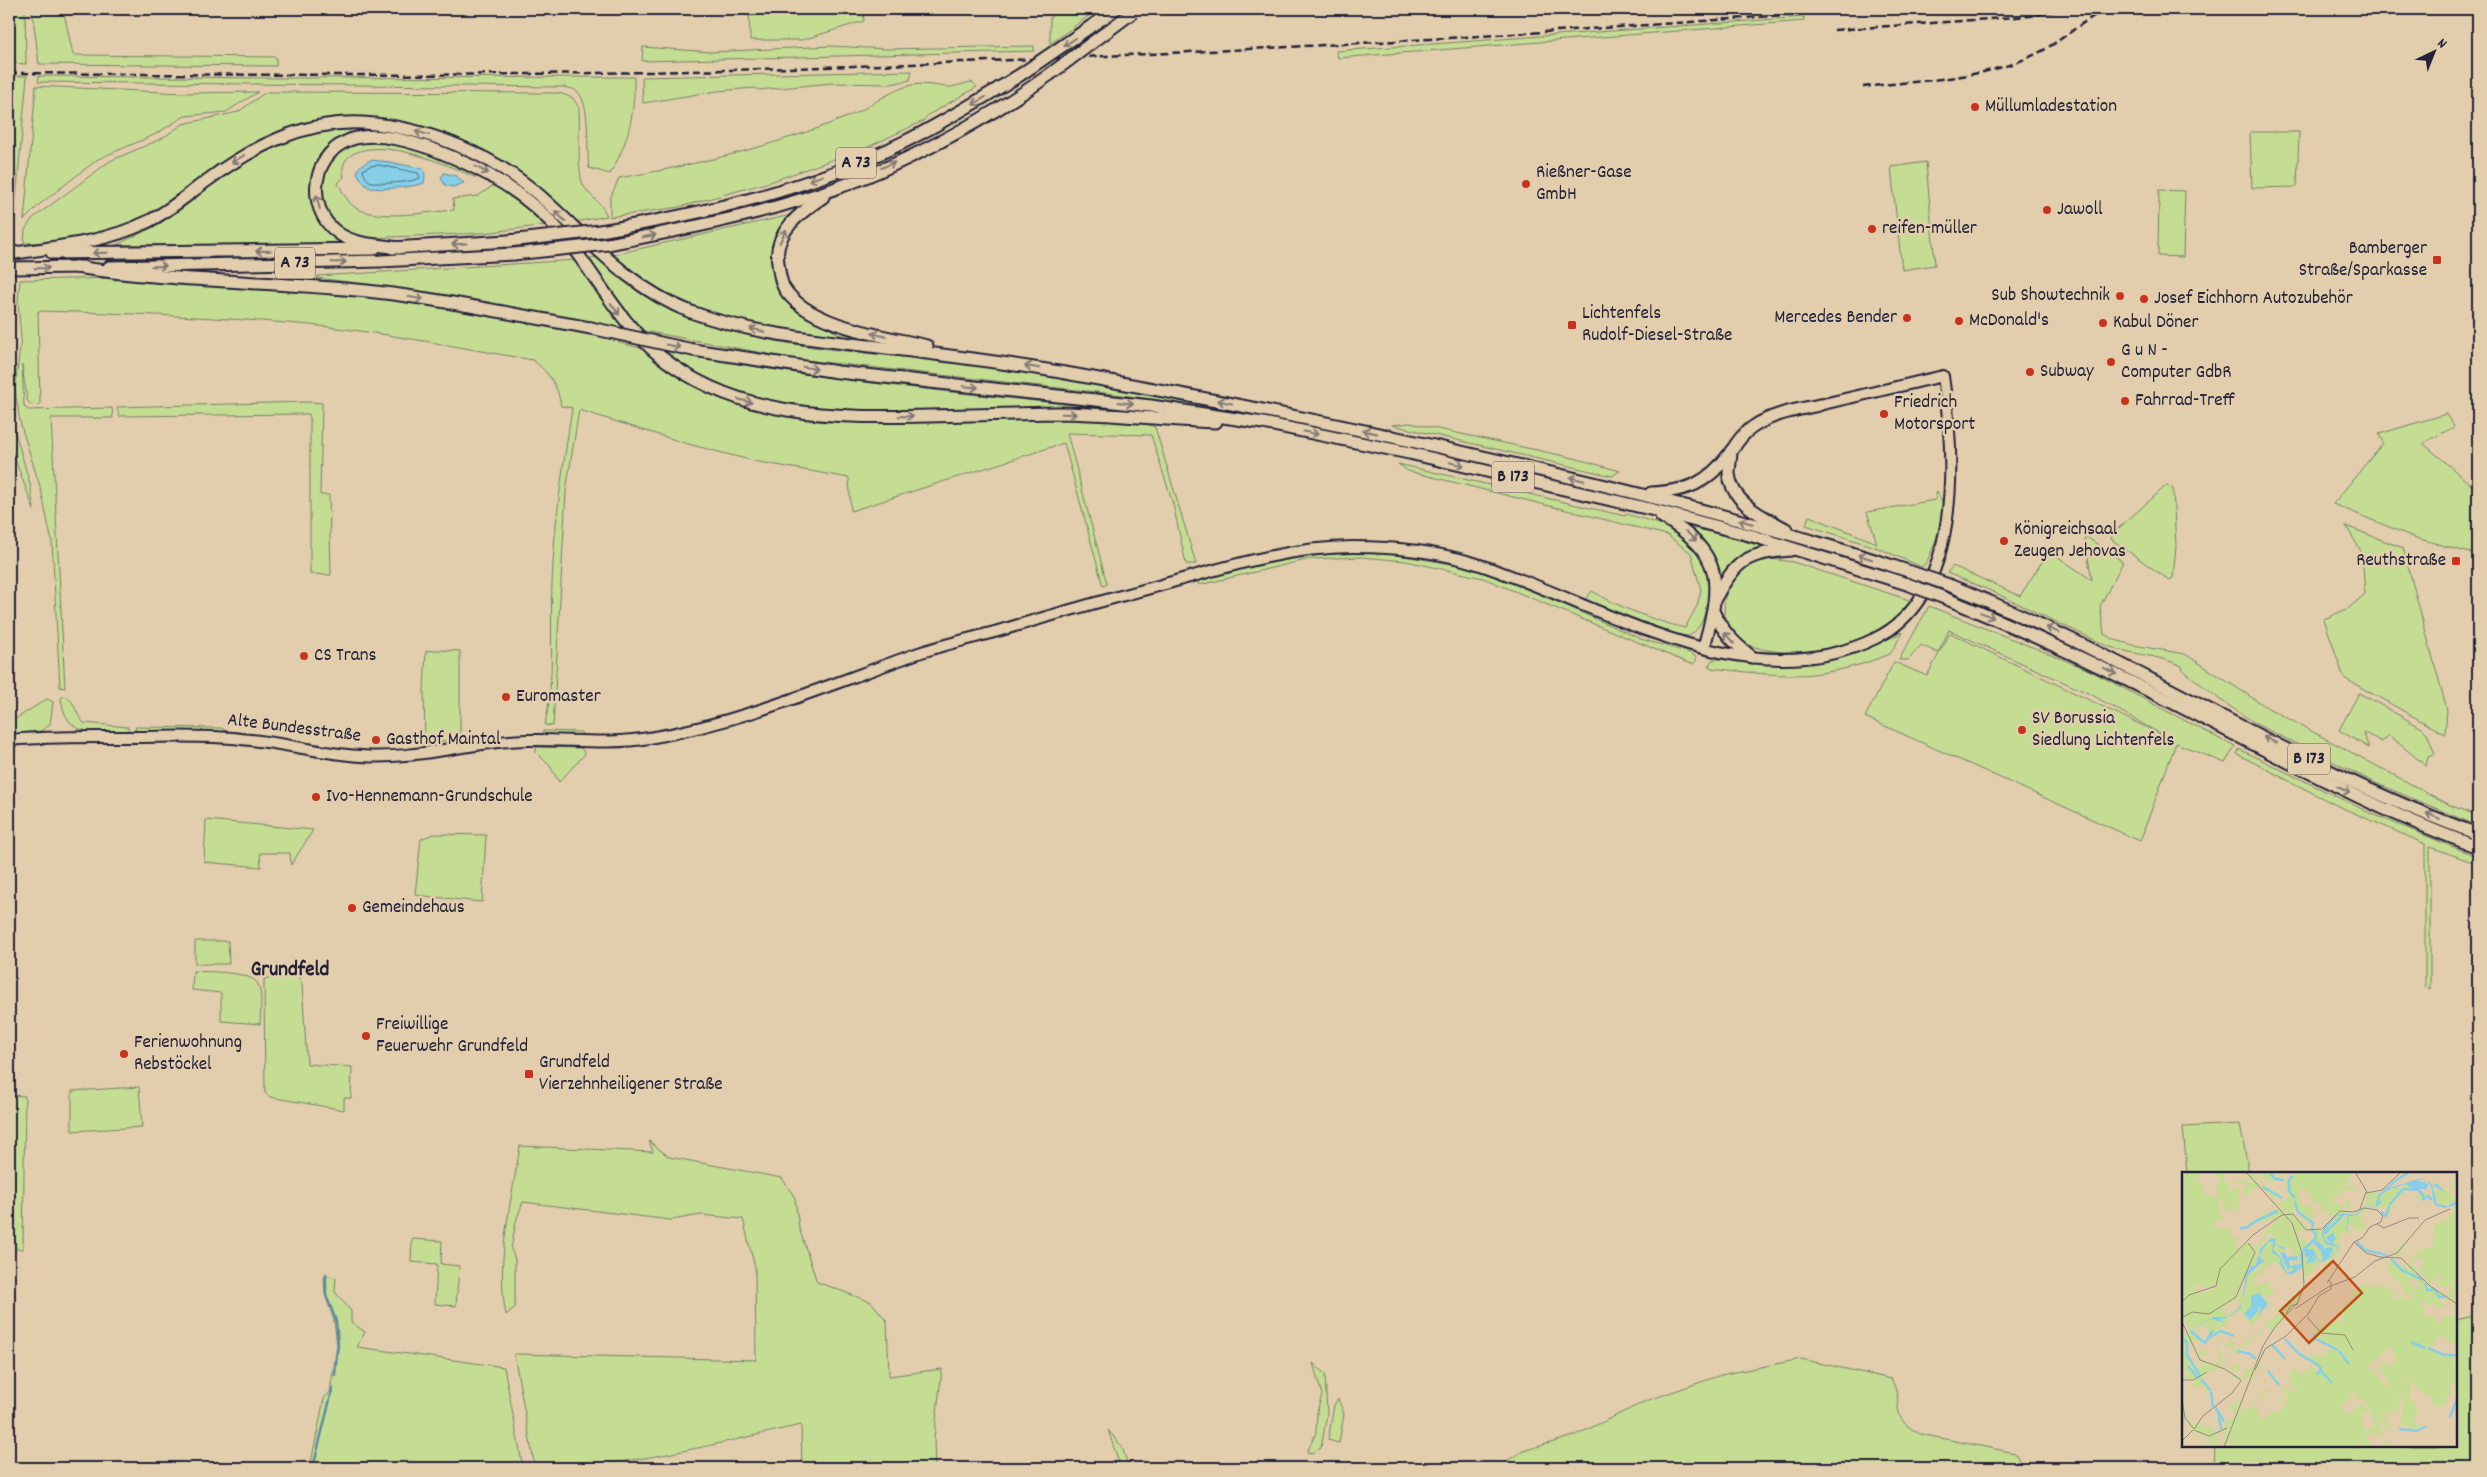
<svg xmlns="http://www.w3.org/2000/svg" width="2487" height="1477" viewBox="0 0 2487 1477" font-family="Dekko,sans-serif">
  <rect width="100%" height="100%" fill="#e2cdac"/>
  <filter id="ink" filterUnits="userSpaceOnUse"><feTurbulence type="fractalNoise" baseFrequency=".02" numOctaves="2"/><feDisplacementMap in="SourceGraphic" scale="10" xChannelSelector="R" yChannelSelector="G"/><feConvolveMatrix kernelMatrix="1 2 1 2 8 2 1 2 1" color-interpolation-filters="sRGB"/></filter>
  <g filter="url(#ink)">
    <!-- green -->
    <g fill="#c5dd93" stroke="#748067">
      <polygon points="9,9 25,9 26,64 9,63"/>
      <polygon points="32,9 63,9 73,55 276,57 276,66 39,64"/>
      <polygon points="749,9 863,10 864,21 802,40 750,40"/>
      <polygon points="1058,9 1098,9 1050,44 1050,18"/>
      <polygon points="1804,17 1804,21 1338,58 1336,51"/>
      <polygon points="831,46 886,49 1034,46 1034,51 642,61 643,47 711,52"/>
      <polygon points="912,71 910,80 891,84 832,83 759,90 754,88 717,91 643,103 642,77"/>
      <polygon points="9,76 27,76 12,244 9,244"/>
      <path d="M39,76L274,78L634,77C635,114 629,141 610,174L589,168C586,150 592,99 575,90C572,88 567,88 564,87L38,82Z"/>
      <path d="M972,82L977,87L928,115L923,121L868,147L770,182L679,207L610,217V199L619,178C696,165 775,146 847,117C867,109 884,94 905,87C918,82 932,85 946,87C953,88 964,83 972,82Z"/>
      <polygon points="36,86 182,93 258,92 226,112 185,116 154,135 98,159 40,204 24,220"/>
      <path d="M266,92L559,93L573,98L579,108C580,127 577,166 582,182C586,195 601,200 607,216L575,222C554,201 532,180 506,163C431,116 335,101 254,143C221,161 194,189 162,209C121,234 71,242 24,243L25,230L32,219L110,161L161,139L183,124L238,112Z"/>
      <polygon points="349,129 350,135 312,182 312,199 319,218 347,244 116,245 158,225 232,170 266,148 302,135"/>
      <polygon points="2250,132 2299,132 2297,187 2252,188"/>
      <path d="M368,141C408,142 444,159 481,174L476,178C447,164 383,137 353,154C344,159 341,167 344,177L338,183C343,193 349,206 360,210C384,220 428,212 454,210L453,199L478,196L497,183L545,221L546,225L484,233L369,238C304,227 305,152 368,141Z"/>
      <polygon points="1926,162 1935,265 1902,270 1891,167"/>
      <polygon points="2159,190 2185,191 2183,257 2158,256"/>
      <path d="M791,215C780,226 776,237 775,253C769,304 807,315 844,337C754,327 683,315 611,255Z"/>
      <path d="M596,257C609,268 622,280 637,290C736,353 860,349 973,365C1065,378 1156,394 1248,413L1123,395L796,359L639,330L587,259Z"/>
      <polygon points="577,260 627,329 435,293 317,278 318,276"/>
      <path d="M118,278L306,289L401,301L594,334L619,339L618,342L643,349L682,379L714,395L750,409L801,419L850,422L1032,418L1140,422L1155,427L1196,564H1186L1173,504L1151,435L1067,433L1107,584L1103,586L1064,443L851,511L849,478L754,461L688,444L579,410L566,491L553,726L545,725C555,679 550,630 552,583C554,524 563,467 572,408L561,406C558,385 549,373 533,360C456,347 378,331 300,324C213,317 126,313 38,311L40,405L30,404L27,400L22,365L24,406L28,410L112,408L113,418H51L65,688L60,687L52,542L41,490L20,422L15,389L21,339L18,301L20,280Z"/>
      <path d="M659,350C803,378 948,392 1094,407V410L828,412L750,399L687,372Z"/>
      <polygon points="308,402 322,403 320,495 329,495 331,575 310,574 310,418 309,414 119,416 117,407"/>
      <polygon points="9,411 30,484 34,510 9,443"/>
      <polygon points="2446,414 2454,427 2423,443 2478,491 2473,551 2470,553 2416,538 2333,504 2383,443 2379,434"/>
      <polygon points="1410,423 1574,458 1620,471 1612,476 1392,425"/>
      <path d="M1398,464L1625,516L1626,514C1673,527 1719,540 1708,600C1705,615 1702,628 1689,636L1678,635L1585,600L1592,591C1621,608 1652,620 1685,628L1697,606L1701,590L1691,553L1667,535L1408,471Z"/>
      <polygon points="2167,485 2173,489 2176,546 2173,578 2169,580 2111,539 2112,534"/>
      <path d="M1937,491C1938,494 1941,498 1942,502C1945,514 1932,560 1922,567L1878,548L1806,525L1809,516L1877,543L1867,512L1935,500Z"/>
      <polygon points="2346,526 2403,548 2447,710 2445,734 2344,678 2324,619 2349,608 2365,594 2362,553"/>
      <path d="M1692,527L1761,546L1759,549C1741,554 1730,564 1720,580L1715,558Z"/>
      <path d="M2084,535L2123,562L2100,606L2104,634L2115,640L2133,645L2185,654L2268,708L2452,806L2478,816V826L2378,784L2258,725L2219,699L2183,670L2182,666C2157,654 2130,655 2105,645L1989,590L1947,573L1953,566L2020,596L2049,551L2092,580Z"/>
      <path d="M1351,553L1392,554L1469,567L1512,582L1641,639L1690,653L1696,657V661L1693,664L1688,663L1483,578L1406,561L1361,557L1310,559L1199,585L1198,580C1249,567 1298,555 1351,553Z"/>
      <path d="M1764,558L1793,562L1912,601C1905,610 1898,619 1888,625C1852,648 1778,664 1739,640C1715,626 1723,582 1742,567C1747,562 1757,561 1764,558Z"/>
      <polygon points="1929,606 2087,669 2235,747 2225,763 2176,743 2140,841 1865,717 1894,662 1927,676 1950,633 2166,737 2092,695 1949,630 1938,653 1921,645 1908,660 1899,660"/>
      <path d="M1903,632L1890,654C1869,662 1849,669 1827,672C1789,679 1749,672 1711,668L1709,665L1712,660L1720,659C1789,671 1840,664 1903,632Z"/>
      <polygon points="438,650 460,651 460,738 425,744 424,690 426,651"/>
      <polygon points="2359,693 2422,728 2427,733 2435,754 2428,757 2426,766 2389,735 2382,742 2363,732 2369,748 2339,730"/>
      <path d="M64,696C76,700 75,715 84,723L128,727L129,733C96,731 66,740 61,698Z"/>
      <polygon points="47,699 53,702 50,724 41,731 9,734 9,723"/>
      <polygon points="136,727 221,728 228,732 137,733 135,728"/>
      <polygon points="543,731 581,732 582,736 543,735"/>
      <polygon points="536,747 581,748 585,754 559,782 550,766 536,752"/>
      <polygon points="2239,749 2370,813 2478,857 2478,864 2430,847 2430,989 2425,987 2425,844 2336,805 2237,754"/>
      <polygon points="206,820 313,830 291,865 290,853 260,853 261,867 204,862"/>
      <polygon points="434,834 486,835 482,902 415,895 421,839"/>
      <polygon points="195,941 228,941 229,964 195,964"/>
      <path d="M193,971C208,972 251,971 258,984C263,995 260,1013 260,1024L221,1021V993L192,990Z"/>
      <polygon points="291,973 299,977 302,984 307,1064 352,1067 351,1098 344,1098 344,1110 270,1097 265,1093 264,979"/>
      <polygon points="139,1087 142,1127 72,1131 72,1091"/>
      <polygon points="9,1095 25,1096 23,1249 9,1249"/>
      <polygon points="2240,1124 2249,1173 2187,1173 2183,1127"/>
      <path d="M649,1141L669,1157L782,1178L795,1198L799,1228L817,1282L871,1302L887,1321L889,1376L942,1369L934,1438L935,1468H802L801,1425C714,1444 625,1468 535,1468L514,1354L756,1360L755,1268L743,1219L701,1215L671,1220L523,1202L516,1221L511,1249L515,1259V1307L506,1315C495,1260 512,1201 520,1146L653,1152Z"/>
      <polygon points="412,1239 442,1241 441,1264 459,1266 456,1306 435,1304 437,1264 411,1262"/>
      <polygon points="330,1276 336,1278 335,1292 351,1311 351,1322 365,1332 357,1347 504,1367 523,1468 310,1468 324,1399 330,1392 337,1345 334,1320 325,1294 324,1277"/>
      <polygon points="2478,1315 2478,1468 2214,1468 2215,1446 2456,1446 2456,1320"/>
      <path d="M1801,1359L1891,1379C1906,1405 1886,1416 1920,1434L2015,1453L2024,1468H1495L1523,1451L1574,1436L1646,1401L1721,1375Z"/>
      <polygon points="1313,1363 1325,1374 1327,1414 1321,1448 1314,1453 1307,1452 1316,1433 1317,1412 1322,1395"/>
      <polygon points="1338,1399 1344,1414 1339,1443 1328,1440 1334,1405"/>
      <polygon points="1108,1430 1122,1447 1129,1468 1121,1468"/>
    </g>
    <!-- water -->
    <g fill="#86cfe7" stroke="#5e8aa2">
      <path d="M370,160L390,162L423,169L425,174L424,183C415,187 381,190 371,188C364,186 361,178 357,173L359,167Z"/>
      <polygon points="444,173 456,176 464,183 453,187 445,185 441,178"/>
    </g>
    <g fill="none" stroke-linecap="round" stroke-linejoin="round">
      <!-- shore -->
      <path stroke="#4a6780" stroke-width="1" d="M379,165L418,173L420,178C413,182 380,185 372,182C367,181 364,175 363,170L370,166Z"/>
      <!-- stream -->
      <g stroke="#5e8aa2" stroke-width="2.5">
        <polyline points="326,1274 326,1295 336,1321 338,1345 335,1375"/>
        <polyline points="313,1468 333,1387"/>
      </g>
      <!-- major casing -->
      <g stroke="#22223b" stroke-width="14">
        <path id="major" d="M9,740C49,736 90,737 131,737C168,737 204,735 241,739C282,742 321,754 362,756C417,760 472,741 527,740C568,739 608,745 649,738C740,723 826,686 913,655C941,645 970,639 998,631C1052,615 1105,600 1158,586C1222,568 1287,547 1353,547C1394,547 1435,551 1474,563C1597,601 1745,703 1876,638C1963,595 1955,456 1943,376L1819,405"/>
      </g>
      <!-- highway casing -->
      <g stroke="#22223b" stroke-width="15">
        <g id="highway">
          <path d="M823,197C801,212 773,232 778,263C779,271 780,281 784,288C808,327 887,336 927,346"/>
          <path d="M600,231C702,214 808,190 902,143C943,123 981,99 1020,75"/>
          <path d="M608,244C674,231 739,219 803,199C885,175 979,125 1049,75"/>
          <polyline points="392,248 508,241"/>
          <path d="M399,248C380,245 354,245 338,233C303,208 312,148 356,138C380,132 412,142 435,150C484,169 528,194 563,235C596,275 619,322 660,356C737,418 834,418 929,416C971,415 1013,414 1055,413C1109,413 1163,420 1216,422"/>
          <polyline points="52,253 374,249"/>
          <path d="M9,254C55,247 104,243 147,222C168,212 186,196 205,182C252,147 304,120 363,123C427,127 491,154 539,195C588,238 628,288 691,312C749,333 809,339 870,346C937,354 1004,362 1071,374C1228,402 1384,433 1539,470C1664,499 1789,531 1911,572"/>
          <path d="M76,267C172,282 270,281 367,291C442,299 516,315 591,328"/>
          <polyline points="109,267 381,261 514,254"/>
          <polyline points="9,268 83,267"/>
          <polyline points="693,350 838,372 1151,406 1263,423 1409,453 1650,509 1753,536 1907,584"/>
          <path d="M1731,451C1731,458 1729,467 1729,474C1732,504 1764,517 1786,529"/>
          <path d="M1651,493C1688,491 1707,484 1730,453C1737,443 1742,434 1753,427C1771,414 1797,410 1819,405"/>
          <path d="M1661,516C1724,554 1722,581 1704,647"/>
          <path d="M1946,584C2129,655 2293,768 2478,834"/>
          <path d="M1716,597C1737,559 1748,553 1791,550"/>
          <path d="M1942,597C2029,632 2113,672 2197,715C2289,762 2380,812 2478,847"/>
          <path d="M1714,613C1723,632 1735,644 1752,657"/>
        </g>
      </g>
      <!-- major -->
      <use href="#major" stroke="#e2cdac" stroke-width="10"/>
      <!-- highway -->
      <use href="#highway" stroke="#e2cdac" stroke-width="11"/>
      <!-- rail -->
      <g stroke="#22223b" stroke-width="2.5" stroke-dasharray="8 4" stroke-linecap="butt">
        <polyline points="1834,30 2030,16 2065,9"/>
        <path d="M9,73C248,75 487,77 727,70C1106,59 1484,39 1862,9"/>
        <path d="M1863,87C1921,80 1983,80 2036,54C2061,42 2081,21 2107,9"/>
      </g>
      <!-- highway-bridge casing -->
      <g stroke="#22223b" stroke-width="15" stroke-linecap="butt">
        <g id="highway-bridge">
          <polyline points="1020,75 1109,14"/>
          <polyline points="1049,75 1133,12"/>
          <polyline points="508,241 600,231"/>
          <polyline points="514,254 608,244"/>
          <polyline points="591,328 693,350"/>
          <polyline points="1911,572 1946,584"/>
          <polyline points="1907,584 1942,597"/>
        </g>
      </g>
      <!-- highway-bridge -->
      <use href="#highway-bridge" stroke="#e2cdac" stroke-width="11"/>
    </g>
    <!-- one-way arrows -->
    <defs><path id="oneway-shaft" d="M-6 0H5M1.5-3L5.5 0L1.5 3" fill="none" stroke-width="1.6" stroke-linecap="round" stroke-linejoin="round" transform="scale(1.25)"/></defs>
    <g stroke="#827874">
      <use href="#oneway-shaft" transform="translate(1070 42) rotate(145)"/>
      <use href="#oneway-shaft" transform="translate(979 101) rotate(149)"/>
      <use href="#oneway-shaft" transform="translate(422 133) rotate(-165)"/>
      <use href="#oneway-shaft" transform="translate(238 159) rotate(148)"/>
      <use href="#oneway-shaft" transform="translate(888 165) rotate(-24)"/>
      <use href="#oneway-shaft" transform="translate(482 170) rotate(28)"/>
      <use href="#oneway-shaft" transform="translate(816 178) rotate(160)"/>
      <use href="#oneway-shaft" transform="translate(318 202) rotate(-104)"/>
      <use href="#oneway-shaft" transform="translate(560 216) rotate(-136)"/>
      <use href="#oneway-shaft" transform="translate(649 236) rotate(-10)"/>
      <use href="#oneway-shaft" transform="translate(783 236) rotate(-63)"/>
      <use href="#oneway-shaft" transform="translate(459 244) rotate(176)"/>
      <use href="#oneway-shaft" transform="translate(263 251) rotate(179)"/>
      <use href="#oneway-shaft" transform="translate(100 253) rotate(179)"/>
      <use href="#oneway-shaft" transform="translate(339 262) rotate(-1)"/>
      <use href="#oneway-shaft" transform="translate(159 266) rotate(-1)"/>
      <use href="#oneway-shaft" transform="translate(42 268) rotate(-1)"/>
      <use href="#oneway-shaft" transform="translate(416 298) rotate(8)"/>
      <use href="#oneway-shaft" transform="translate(615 309) rotate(54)"/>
      <use href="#oneway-shaft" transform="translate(757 330) rotate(-167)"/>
      <use href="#oneway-shaft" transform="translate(879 335) rotate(-166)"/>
      <use href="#oneway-shaft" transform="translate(673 346) rotate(12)"/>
      <use href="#oneway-shaft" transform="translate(1032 367) rotate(-171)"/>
      <use href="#oneway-shaft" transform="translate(810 368) rotate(9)"/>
      <use href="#oneway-shaft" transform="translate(971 387) rotate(5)"/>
      <use href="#oneway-shaft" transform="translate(745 401) rotate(16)"/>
      <use href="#oneway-shaft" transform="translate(1225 402) rotate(-169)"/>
      <use href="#oneway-shaft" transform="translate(1126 403) rotate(7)"/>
      <use href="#oneway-shaft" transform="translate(1069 414) rotate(1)"/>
      <use href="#oneway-shaft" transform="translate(906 416) rotate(-1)"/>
      <use href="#oneway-shaft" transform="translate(1370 432) rotate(-168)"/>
      <use href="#oneway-shaft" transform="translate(1311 433) rotate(11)"/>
      <use href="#oneway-shaft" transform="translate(1457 464) rotate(13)"/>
      <use href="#oneway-shaft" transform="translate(1577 479) rotate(-167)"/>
      <use href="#oneway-shaft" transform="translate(1746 522) rotate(-164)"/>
      <use href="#oneway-shaft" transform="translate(1691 536) rotate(41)"/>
      <use href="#oneway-shaft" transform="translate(1865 557) rotate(-163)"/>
      <use href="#oneway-shaft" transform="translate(1987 615) rotate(23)"/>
      <use href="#oneway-shaft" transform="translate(2053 630) rotate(-156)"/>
      <use href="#oneway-shaft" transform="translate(1729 638) rotate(-132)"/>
      <use href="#oneway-shaft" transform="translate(2110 671) rotate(26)"/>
      <use href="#oneway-shaft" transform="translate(2270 740) rotate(-153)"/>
      <use href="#oneway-shaft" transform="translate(2344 790) rotate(26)"/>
      <use href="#oneway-shaft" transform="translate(2433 816) rotate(-157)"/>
    </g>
  </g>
  <!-- markers -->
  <g fill="#c8321e" stroke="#e2cdac" stroke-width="2">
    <circle cx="1975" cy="107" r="5"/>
    <circle cx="1526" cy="184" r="5"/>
    <circle cx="2047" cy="210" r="5"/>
    <circle cx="1872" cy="229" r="5"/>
    <rect x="2432" y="255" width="10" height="10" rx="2.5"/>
    <circle cx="2120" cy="296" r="5"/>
    <circle cx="2144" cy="299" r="5"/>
    <circle cx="1907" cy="318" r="5"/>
    <circle cx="1959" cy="321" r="5"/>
    <circle cx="2103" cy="323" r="5"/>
    <rect x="1567" y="320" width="10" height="10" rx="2.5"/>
    <circle cx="2111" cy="362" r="5"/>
    <circle cx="2030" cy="372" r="5"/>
    <circle cx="2125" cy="401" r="5"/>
    <circle cx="1884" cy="414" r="5"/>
    <circle cx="2004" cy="541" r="5"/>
    <rect x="2451" y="556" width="10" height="10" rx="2.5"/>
    <circle cx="304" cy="656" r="5"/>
    <circle cx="506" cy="697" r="5"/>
    <circle cx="2022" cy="730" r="5"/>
    <circle cx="376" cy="740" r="5"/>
    <circle cx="316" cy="797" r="5"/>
    <circle cx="352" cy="908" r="5"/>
    <circle cx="366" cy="1036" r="5"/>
    <circle cx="124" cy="1054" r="5"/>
    <rect x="524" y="1069" width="10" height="10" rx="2.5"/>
  </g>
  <g text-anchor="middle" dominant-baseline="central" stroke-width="5" stroke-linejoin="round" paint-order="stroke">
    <!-- shield labels -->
    <g fill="#e2cdac" stroke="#5c555d" stroke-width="1">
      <rect x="836" y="147.5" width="40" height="31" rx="4"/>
      <rect x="275" y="247.5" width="40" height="31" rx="4"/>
      <rect x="1492" y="461.5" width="42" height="31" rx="4"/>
      <rect x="2288" y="743.5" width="42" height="31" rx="4"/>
    </g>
    <g font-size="18" font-weight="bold" fill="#22223b">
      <text x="856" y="163">A 73</text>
      <text x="295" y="263">A 73</text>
      <text x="1513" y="477">B 173</text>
      <text x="2309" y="759">B 173</text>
    </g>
    <!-- poi labels -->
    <g font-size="19" fill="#22223b" stroke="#e2cdac" text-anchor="start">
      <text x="1985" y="107">Müllumladestation</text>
      <text x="1536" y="173">Rießner-Gase<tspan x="1536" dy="22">GmbH</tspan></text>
      <text x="2057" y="210">Jawoll</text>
      <text x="1882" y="229">reifen-müller</text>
      <text x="2427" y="249" text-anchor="end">Bamberger<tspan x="2427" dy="22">Straße/Sparkasse</tspan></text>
      <text x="2110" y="296" text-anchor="end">Sub Showtechnik</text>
      <text x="2154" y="299">Josef Eichhorn Autozubehör</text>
      <text x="1582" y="314">Lichtenfels<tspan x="1582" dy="22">Rudolf-Diesel-Straße</tspan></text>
      <text x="1897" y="318" text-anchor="end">Mercedes Bender</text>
      <text x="1969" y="321">McDonald's</text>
      <text x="2113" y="323">Kabul Döner</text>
      <text x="2121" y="351">G u N -<tspan x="2121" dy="22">Computer GdbR</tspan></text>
      <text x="2040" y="372">Subway</text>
      <text x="2135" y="401">Fahrrad-Treff</text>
      <text x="1894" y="403">Friedrich<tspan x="1894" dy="22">Motorsport</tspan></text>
      <text x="2014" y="530">Königreichsaal<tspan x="2014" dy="22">Zeugen Jehovas</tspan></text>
      <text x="2446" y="561" text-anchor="end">Reuthstraße</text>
      <text x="314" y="656">CS Trans</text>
      <text x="516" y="697">Euromaster</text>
      <text x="2032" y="719">SV Borussia<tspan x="2032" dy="22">Siedlung Lichtenfels</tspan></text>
      <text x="386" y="740">Gasthof Maintal</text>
      <text x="326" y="797">Ivo-Hennemann-Grundschule</text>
      <text x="362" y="908">Gemeindehaus</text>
      <text x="376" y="1025">Freiwillige<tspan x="376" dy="22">Feuerwehr Grundfeld</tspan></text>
      <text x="134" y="1043">Ferienwohnung<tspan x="134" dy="22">Rebstöckel</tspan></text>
      <text x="539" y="1063">Grundfeld<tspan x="539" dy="22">Vierzehnheiligener Straße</tspan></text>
    </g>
    <!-- street labels -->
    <g font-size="19" fill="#22223b" stroke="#e2cdac">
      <text transform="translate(294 729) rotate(7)">Alte Bundesstraße</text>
    </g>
    <!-- quarter labels -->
    <g font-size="21" font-weight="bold" fill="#22223b" stroke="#e2cdac">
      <text x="290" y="971">Grundfeld</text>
    </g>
  </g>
  <!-- overview -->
  <g transform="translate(2182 1172)">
    <rect width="275" height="275" fill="#e2cdac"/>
    <path d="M0,0H17V13L23,14L21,21L34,26L35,12H39L33,0H47L42,5L43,11L61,8L72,12L65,3L57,0H64L106,46L119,80L118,95L115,96L118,91L109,92L111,98L114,96L107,101L98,84L90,77L97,85L104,105L95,90L81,96L82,100L75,103L71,110L76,114L86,109L88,116L96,123L91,121L85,124L86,129L97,140L89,130L100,139L121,119L116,130L86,165L89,159L86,153L77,160L81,167L77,160L69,167L70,169L56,177L67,182L60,179L57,183L54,179L49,184L53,179L29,198L42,189L48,197L53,192L59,196L53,200L59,208L64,198L72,194L42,275L41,267L45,262L42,259L34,263L36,266L39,273L33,263L35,274L22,275L20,272H29L26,265L21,263L20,266V263L11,259L8,261L19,271L15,269L0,254L7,261L11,258L3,248L0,249V226L1,232H5L2,245L10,242L4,247L11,256L9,250L14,254L20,245L17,250L21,252L18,255L23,253L21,259L29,254L33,262L38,259V254L41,252L35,243L34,235L36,234L35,242L41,245L42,249L39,256H42L43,249L51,247L53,242L51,239L47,237L44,234L47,236L57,227L58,231L69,201L55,213L58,208L51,206L48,201L55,203L44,194L42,191L37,194L41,197H32L18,207L28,217L25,216L28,218L24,223L23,215L9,214L13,210L10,206L0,208V202L3,206L7,203L3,197L0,199L1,163L14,157L31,146L38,149L47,145L55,139L44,146L31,145L9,158L3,152L0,139ZM53,10L64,12L62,24H67L69,17L78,16L96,36L82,42L80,31L82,42L68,50L69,52L100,44L85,58L73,79L71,71H66L60,74L57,79L52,69L59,67L49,64L50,55L42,59L40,55L45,53L34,57L30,55L32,51L42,47L35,39L38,36L36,29L41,27L42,40L46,41L47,36L57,38V17L47,18V12ZM88,59L94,70L90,77L91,70H85L78,81L77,84L82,88L75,99L66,103L60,132L57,137L60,128V117L55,128L54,122L69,94L74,93L75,85L72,87ZM94,74L110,76V82L117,84V90L108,92V99L97,81L103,79L102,76ZM33,108L34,113L26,120L16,121L17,117L7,115L23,112L21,116H28ZM77,121L84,126L85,132H82L80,135L84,134L76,145L80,136L75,135L77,138L68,148L62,142L69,134L70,124ZM52,128L59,131L57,135L46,143L40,137ZM87,131L98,141L86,151L77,144ZM57,138L70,153L67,157L77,145L85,152L73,163L70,160L71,163L53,178H49L46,176L54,172L48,168L43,173L34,164L37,161L42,166L39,162L43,160L48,163L55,165L60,162H55V165L41,158H36L43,152L45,158V147ZM23,153L28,165L21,169L11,160ZM33,164L50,180L41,188L39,181L35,173L33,177L39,187L33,193L19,188L16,183L22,184L26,182L24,179L16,180L9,167L23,172ZM11,172L16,189L21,192L16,198L6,182L13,180L6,182L4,178L5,174ZM65,0H70L72,5L75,2L76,11L98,22L96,26L91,25L98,33L107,23L103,8L110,6L112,0H173L166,7L169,9L159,14H173L174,18L168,17L166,24L167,18H162L156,23L158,27L155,23L149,29L159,34L167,28L168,35H161L158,39L170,41L178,38L172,43L155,42L140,59L143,70L156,77V81L142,96L144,90L155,81L143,89L151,80L150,75L141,77L142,80L140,76L143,75L134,68L131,73L135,79L139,78L141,89L128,78L120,79L105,41ZM120,17L128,22L124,27L129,24L131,29L128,40V35L118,31L117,20ZM131,30L140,33L134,41L143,37L145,46L148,42L151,45L139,59L137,55L130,56L133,67L126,72L120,66L118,68L116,60L121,57L126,60L124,57L127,55L117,49L111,41V35L119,46L130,50ZM78,0H101L100,5L94,1L93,4L101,7L104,0L102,7L88,10L81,7ZM234,8V14L226,13L228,16L223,17L239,16L243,18L233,17L246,22L242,25V30L232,24L238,23L237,19L227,18L218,23L204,44H203L201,42L207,33L194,37L188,36L197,34L200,28L197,30V26L204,19L217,15L220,18L221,13ZM270,8L275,15H270L269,23L275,27L271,28V32L258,33L250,14L262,21L251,11V9L268,21ZM181,13L184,16V21L192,20L197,23L193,34L181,35L185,30ZM182,36L186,38L176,44L181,45L176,53L184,49L182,55L188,52V53L178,59L175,56L169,61L172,54L165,53L168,62L161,60L155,71L159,74L158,79L157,74L143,68L141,59L154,44H172ZM271,36H275V121L271,127L275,126L272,129L265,123L273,109L264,115H256L260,113H254L260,105L257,104L247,113L266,126L267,129L254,124L263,133L264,138L262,135L253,137L257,130L247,134L244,129L238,132L240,136L246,135L240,139L243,145L254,144L252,149L256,151L265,143H275V173L266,170L259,162L248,176L260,182H275L270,185L275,192L274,218L272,212L266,213L270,219L267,227V224L260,228L266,229L265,232L257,235L252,233L248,223L237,219L227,207L221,204L229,211L228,226L236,238L231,248L239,254L235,256H241L232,258L222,252L218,254L221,233L217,214V236L208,245L207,242L212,236L198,244L206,245L205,249L208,251V256L200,259L204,251L199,250L197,258L206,268V275L201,272L205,268L200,262L193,266L196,258L182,266L188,270L186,275L174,270L176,275L168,272L169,275H141L139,270L137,275H50L47,268L43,275L78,182L76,188L97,212L104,209L98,212L104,218L112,219L120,212L110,217L107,212L110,210L106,203L113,195L119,204L129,194L137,201L136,192L126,186L123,190L122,185L118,186L120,184L128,186L130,182H133L143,185V180L148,179V173L135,167L130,160H133L141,153L138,150L133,154L135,157L132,153L138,149L148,153L153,150L150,147L163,150L160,144H156L157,146L153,142L158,143L163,132L176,128L167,119H176L179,112L191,115L202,113L207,118L212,117L210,129L219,124L225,129L238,112L232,107L227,108L228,115L235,113L231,120L222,123L219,110L215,108L212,115L209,108L212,112L215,108L206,101L208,96L204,92L210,91L208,86H202L212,84L220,76L208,81L226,69L218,81L224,78L222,81L209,87L215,93L219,95L223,91V95L229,97L227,93L237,78L251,74L252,53L260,50L259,47L263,49L272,40ZM238,84L242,89L238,100L247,111L244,116L241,107L229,99L240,106L233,98L238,99L230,92ZM210,174L214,190L206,193L196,185ZM195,186L201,189L197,192L200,191L202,195L198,193L193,199L198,196L208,215H204L194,203L188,207L194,202L185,194ZM79,191L97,213L89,219L86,217L76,223L85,219L64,237H58L68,211L72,218L68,209ZM97,213L106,226L103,230L99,227L94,229L90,232L98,228L105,233L98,239L88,240L85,237L89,241L74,252L79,246L77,241L74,242L77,236L83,234L65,237L87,219L91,221L94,223H95L89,219ZM172,220L177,229L182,228L186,235L184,236L177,231L167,244L158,234L170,226L167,223ZM184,237L186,239L191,237L188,247L193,246L192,256L183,258L178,243L185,240ZM121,80L124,86L131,81L138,90L121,110V97H118Z" fill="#c5dd93" fill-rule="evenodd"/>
    <path d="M239,6L246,9L250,13L256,12L262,20L250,13L253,22L261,23L253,22L255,32L266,34L275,28V33L262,36L254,34L251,29L250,17L245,9L239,7L235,8L246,12L245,17H230L224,12L206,18L198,24L197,30L201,28L196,34L182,36L175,43L172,44H167L165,57L168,60L164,57L166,43L154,44L141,62L144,69L149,71L144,66L151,60L154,67L150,71L157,74L156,80L141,90L136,89L128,82L134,89L124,92L127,84L124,86L122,79L120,95L110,103L104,101L93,85L99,92L97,85L90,81V79L91,70H86L77,84L82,89L66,103L59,136L47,145L38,148L44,151L29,147L0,164L31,145H46L55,138L60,131L64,102L69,94L74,93L78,77L89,66L94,67L93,73L102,75L103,78L93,73L91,78L98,84L105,101L112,98L109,95L106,98L98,81L103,80L105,85L116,84L115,89L107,88L108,94L119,92L118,82L124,77H131L136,88L141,89L139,79L131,71L134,68L142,74L141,77L150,75L151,80L146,85L155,81L156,75L143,72L140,63L141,57L153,44L160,41L173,43L182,35L193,34L197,22L210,11L214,9L208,16ZM77,121L86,132L76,145L79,137L76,134L77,138L68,148L62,142L69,134V124Z" fill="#86cfe7"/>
    <path fill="none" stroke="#86cfe7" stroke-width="2.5" d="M87,0L93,7L102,8M111,4L107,8V19L113,26M210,11L227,0M81,15L100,26M113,29L116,40L131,51L130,58L134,62L133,67L121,78M207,33L220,18L225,17L236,18L241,23V27L246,24L250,28M199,40L204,44L207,34M74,49L96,39M58,56H64L74,49M142,62L161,43M175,70L183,78L205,83M209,87L220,98L241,108M243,111L245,118H253L257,125H263M9,159L23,171L31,158M132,162L134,167L156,178M0,165L5,171V183L18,204M28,165L39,159L52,164M103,167L116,181L136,193L139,197L135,203M229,170L243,176M90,173L103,187M246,176L262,183H275M55,179L68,182L74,187M157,179L167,192M6,194L16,206M86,199L97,213M139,199L150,211M19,207L29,219M29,220L31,235M33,235L42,249M36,239L39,257M268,245L275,227M217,257L235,259L244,254"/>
    <path fill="none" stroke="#95897f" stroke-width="1" d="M173,0L185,20M184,21L200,18L219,0M178,37L184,20M195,52L202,56L227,46H237M140,57L158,39L171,40L182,36L195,38L201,44L199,50L188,55L180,66L172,70L147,108M172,70L184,81L198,85M198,85L219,86L248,114L275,132M0,130L7,123L34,114L38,97L71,63L100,43L111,42L124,58L139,57M113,137L146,115L173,105L193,89L215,81L243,48L268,37M0,142V150L18,188L43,197L59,208M104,142L108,134L116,132M1,145L10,140L27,142L54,125L73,80L66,71M125,145L139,161L163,163L171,178M73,198L83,177L104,164L126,142L137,124L149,117V111L147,108L145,111M0,208H11L25,200M0,227L3,246L12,257M12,257L21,244L50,221L59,209M12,258L27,264L45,256M0,269L11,258M42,275L81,174L93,155L116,130L122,113L120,81L110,51L64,0"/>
    <path fill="#c04e15" fill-opacity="0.15" stroke="#c04e15" stroke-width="2.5" d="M151,89L180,121L127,171L98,139Z"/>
    <rect width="275" height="275" fill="none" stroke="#22223b" stroke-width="2.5"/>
  </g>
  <!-- margin -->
  <rect width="2487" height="1477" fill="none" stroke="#e2cdac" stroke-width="30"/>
  <rect x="15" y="15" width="2457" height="1447" fill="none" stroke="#22223b" stroke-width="2" filter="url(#ink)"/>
  <!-- north arrow -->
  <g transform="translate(2434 52) rotate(43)" stroke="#e2cdac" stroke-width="4" paint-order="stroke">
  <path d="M0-4L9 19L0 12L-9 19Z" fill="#22223b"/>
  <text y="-8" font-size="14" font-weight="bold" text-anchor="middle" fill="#22223b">N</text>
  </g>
</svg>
